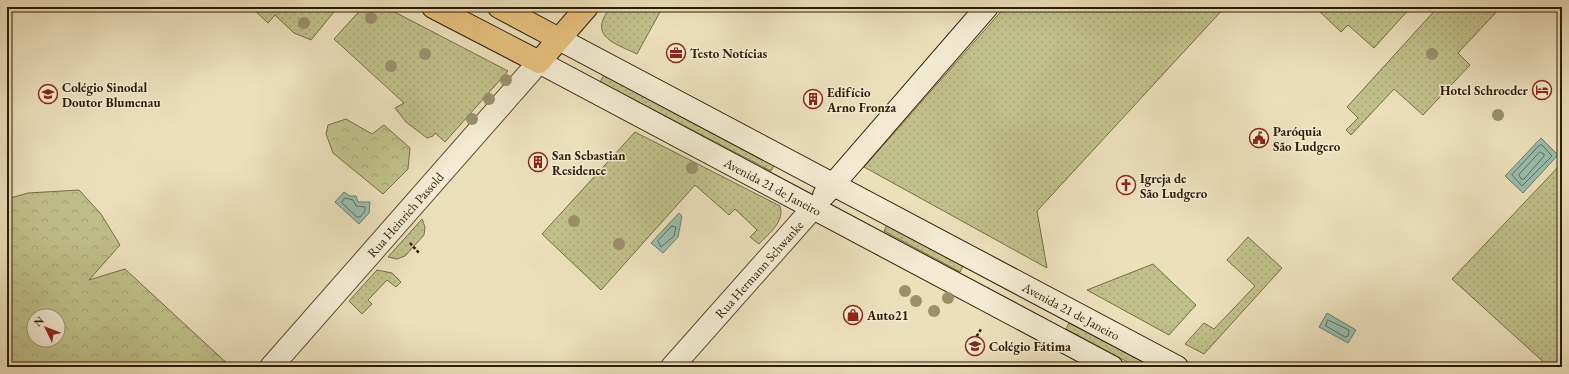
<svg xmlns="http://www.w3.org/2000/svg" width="1569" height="374" viewBox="0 0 1569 374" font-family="'EB Garamond',serif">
  <defs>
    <pattern id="grass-dots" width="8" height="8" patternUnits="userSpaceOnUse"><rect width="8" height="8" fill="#c0c08b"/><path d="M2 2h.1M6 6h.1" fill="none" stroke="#a5a476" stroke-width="1.8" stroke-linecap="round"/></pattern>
    <pattern id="forest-crowns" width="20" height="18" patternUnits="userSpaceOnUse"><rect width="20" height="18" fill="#c0c08b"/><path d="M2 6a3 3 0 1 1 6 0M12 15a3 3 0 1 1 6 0" fill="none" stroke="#a5a476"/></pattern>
  </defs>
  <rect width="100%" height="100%" fill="#ece0bb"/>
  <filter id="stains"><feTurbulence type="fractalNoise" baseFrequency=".005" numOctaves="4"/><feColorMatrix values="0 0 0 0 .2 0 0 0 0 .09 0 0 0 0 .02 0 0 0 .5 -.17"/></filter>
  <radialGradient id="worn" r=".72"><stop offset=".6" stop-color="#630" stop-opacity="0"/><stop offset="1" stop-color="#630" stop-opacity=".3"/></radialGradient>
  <!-- grass -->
  <g fill="url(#grass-dots)" stroke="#766e47">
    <polygon points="251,7 338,7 311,40 294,33 275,15 268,23"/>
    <polygon points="363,7 385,7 508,71 445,142 435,133 433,136 427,138 406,122 395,108 404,103 334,39"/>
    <path d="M611,7H649L660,12L637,54C614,43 587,36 611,7Z"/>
    <polygon points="1005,7 1225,7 1037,211 1047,268 864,167"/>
    <polygon points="1319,7 1411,7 1374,48 1348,25 1341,32 1317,9"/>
    <polygon points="1438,7 1501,7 1458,53 1470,65 1423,115 1394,89 1351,135 1346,130 1358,118 1347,107"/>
    <polygon points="604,75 774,165 771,171 600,82"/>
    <path d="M635,132L780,206C785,222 769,233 759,244L750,237L757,230L735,209L729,215L695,185L601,290L542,234Z"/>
    <polygon points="1562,163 1562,367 1549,367 1452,279"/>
    <polygon points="422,219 425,227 424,235 405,256 397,259 388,257"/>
    <polygon points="887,225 963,266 960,272 884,231"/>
    <polygon points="1248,237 1282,268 1204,354 1185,344 1204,323 1214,329 1255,286 1227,260"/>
    <polygon points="1153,264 1196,305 1169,335 1087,290"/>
    <polygon points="377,270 392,273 401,282 396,287 387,280 368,300 372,304 362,314 349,301"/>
    <polygon points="1069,323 1153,367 1137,367 1066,329"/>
  </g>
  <!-- forest -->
  <g fill="url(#forest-crowns)" stroke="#766e47" fill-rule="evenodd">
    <polygon points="346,119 372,134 384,125 410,148 408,169 383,194 333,153 326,134 328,125"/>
    <path d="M79,190L101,214L120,245L89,280L125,269L231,367H7V199L28,193ZM34,316H58V340H34Z"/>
  </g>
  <!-- water -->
  <g fill="#99bdae" stroke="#6e7d6a">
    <polygon points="1541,138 1558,155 1523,193 1505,176"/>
    <polygon points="344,192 350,196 356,196 358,202 370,202 369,213 359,224 335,202"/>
    <polygon points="679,213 682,216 678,237 663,253 651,243"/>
    <polygon points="1327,313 1356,330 1348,343 1319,327"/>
  </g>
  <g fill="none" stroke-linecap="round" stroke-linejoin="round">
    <!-- shore -->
    <g stroke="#636c58" stroke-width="1">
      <polygon points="1540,145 1542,145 1552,156 1522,186 1512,175"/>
      <polygon points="1540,152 1544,154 1544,156 1524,179 1521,179 1519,175"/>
      <polygon points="345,198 353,200 356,206 365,207 365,211 360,217 357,217 342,203"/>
      <polygon points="672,226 676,227 674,236 661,247 658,241"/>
      <polygon points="1328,320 1349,330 1348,336 1345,337 1326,326"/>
    </g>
    <!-- street casing -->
    <g stroke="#5d4d31" stroke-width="24">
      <g id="street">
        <path id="s1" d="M271,367L539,62"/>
        <path id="s2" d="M672,367L813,208"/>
      </g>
    </g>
    <!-- secondary casing -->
    <g stroke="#2d1c03" stroke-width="24">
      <g id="secondary">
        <path id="s3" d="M559,39L1177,367"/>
        <path id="s4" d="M539,62L1112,367"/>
        <polyline points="824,195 987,7"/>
      </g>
    </g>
    <!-- primary casing -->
    <g stroke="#2d1c03" stroke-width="24">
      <g id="primary">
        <polyline points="433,7 539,62 587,7"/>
        <polyline points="499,7 559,39"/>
      </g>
    </g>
    <!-- path -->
    <g stroke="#2d1c03" stroke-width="2.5" stroke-dasharray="3 2" stroke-linecap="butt">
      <polyline points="410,243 419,253"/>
      <polyline points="969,349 981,329"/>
    </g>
    <!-- street -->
    <use href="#street" stroke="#f3ebd3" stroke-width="22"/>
    <!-- secondary -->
    <use href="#secondary" stroke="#f3ebd3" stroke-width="22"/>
    <!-- primary -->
    <use href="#primary" stroke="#e6c07e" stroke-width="22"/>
  </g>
  <!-- trees -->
  <g fill="#9b8f6c">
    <circle cx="371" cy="18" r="6"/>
    <circle cx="304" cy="23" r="6"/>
    <circle cx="425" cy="54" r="6"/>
    <circle cx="1432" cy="54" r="6"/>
    <circle cx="391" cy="66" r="6"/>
    <circle cx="506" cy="80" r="6"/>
    <circle cx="489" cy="99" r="6"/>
    <circle cx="1498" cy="115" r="6"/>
    <circle cx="472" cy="119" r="6"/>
    <circle cx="692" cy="168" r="6"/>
    <circle cx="574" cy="221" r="6"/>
    <circle cx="619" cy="244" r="6"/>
    <circle cx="905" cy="291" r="6"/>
    <circle cx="948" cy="298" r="6"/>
    <circle cx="916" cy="301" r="6"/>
    <circle cx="934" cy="311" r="6"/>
  </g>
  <!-- icons -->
  <defs>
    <g id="office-ring" transform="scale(1)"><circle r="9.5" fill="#f3ebd3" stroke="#8f2418" stroke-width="1.5"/><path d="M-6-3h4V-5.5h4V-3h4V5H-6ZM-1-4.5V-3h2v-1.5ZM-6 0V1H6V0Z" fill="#8f2418"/></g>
    <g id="hotel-ring" transform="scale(1)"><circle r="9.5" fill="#f3ebd3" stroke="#8f2418" stroke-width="1.5"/><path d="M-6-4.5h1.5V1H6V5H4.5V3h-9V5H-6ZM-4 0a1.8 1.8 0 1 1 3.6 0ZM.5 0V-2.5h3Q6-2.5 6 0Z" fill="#8f2418"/></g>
    <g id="school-ring" transform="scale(1)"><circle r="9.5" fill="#f3ebd3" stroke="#8f2418" stroke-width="1.5"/><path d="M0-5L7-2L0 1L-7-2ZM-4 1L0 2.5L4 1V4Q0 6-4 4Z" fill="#8f2418"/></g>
    <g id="building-ring" transform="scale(1)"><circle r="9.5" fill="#f3ebd3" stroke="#8f2418" stroke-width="1.5"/><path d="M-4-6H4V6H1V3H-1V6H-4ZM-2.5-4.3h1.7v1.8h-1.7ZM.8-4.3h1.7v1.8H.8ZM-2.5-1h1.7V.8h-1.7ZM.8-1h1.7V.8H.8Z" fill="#8f2418"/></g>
    <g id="civic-ring" transform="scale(1)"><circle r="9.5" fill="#f3ebd3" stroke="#8f2418" stroke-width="1.5"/><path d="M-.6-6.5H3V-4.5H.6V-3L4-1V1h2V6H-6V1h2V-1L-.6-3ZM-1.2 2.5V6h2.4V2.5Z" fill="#8f2418"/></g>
    <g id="church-ring" transform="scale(1)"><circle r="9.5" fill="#f3ebd3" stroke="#8f2418" stroke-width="1.5"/><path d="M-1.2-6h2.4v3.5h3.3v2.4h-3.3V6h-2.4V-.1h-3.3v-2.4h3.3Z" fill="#8f2418"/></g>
    <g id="shop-ring" transform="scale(1)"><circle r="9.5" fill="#f3ebd3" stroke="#8f2418" stroke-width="1.5"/><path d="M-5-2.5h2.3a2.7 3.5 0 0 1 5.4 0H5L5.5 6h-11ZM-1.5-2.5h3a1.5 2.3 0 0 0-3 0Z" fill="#8f2418"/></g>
  </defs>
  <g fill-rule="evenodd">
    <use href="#office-ring" x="676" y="53"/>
    <use href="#hotel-ring" x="1542" y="90"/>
    <use href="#school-ring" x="48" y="94"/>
    <use href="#building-ring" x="813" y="99"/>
    <use href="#civic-ring" x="1259" y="138"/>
    <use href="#building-ring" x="538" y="162"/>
    <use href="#church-ring" x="1126" y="185"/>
    <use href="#shop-ring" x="853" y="315"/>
    <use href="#school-ring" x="975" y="346"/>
  </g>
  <g text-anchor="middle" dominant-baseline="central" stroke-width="3" stroke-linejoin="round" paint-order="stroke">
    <!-- poi labels -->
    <g font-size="13" font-weight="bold" fill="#2d1c03" stroke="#f3ebd3" text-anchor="start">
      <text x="690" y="53">Testo Notícias</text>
      <text x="62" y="87">Colégio Sinodal<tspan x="62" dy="15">Doutor Blumenau</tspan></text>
      <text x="1528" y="90" text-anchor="end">Hotel Schroeder</text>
      <text x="827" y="92">Edifício<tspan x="827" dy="15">Arno Fronza</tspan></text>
      <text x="1273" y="131">Paróquia<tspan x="1273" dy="15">São Ludgero</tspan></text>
      <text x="552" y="155">San Sebastian<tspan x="552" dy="15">Residence</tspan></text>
      <text x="1140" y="178">Igreja de<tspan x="1140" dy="15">São Ludgero</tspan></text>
      <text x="867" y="315">Auto21</text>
      <text x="989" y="346">Colégio Fátima</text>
    </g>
    <!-- street labels -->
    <g font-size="13" fill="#2d1c03" stroke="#f3ebd3">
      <text stroke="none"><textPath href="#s4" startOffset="265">Avenida 21 de Janeiro</textPath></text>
      <text stroke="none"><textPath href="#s1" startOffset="203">Rua Heinrich Passold</textPath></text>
      <text stroke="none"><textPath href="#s2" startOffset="131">Rua Hermann Schwanke</textPath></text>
      <text stroke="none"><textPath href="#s3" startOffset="580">Avenida 21 de Janeiro</textPath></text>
    </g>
  </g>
  <!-- margin -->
  <rect width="1569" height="374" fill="none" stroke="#ece0bb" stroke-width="24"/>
  <rect x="8" y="8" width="1553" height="358" fill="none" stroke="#2d1c03" stroke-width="2"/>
  <rect x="12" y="12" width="1545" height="350" fill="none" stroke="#2d1c03"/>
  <!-- north arrow -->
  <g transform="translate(46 328) rotate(313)"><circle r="19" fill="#f3ebd3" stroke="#a49880"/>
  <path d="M0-3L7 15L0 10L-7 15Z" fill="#8f2418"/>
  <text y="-6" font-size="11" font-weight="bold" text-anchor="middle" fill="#2d1c03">N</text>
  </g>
  <rect width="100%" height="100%" filter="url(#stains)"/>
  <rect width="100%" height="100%" fill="url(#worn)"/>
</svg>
